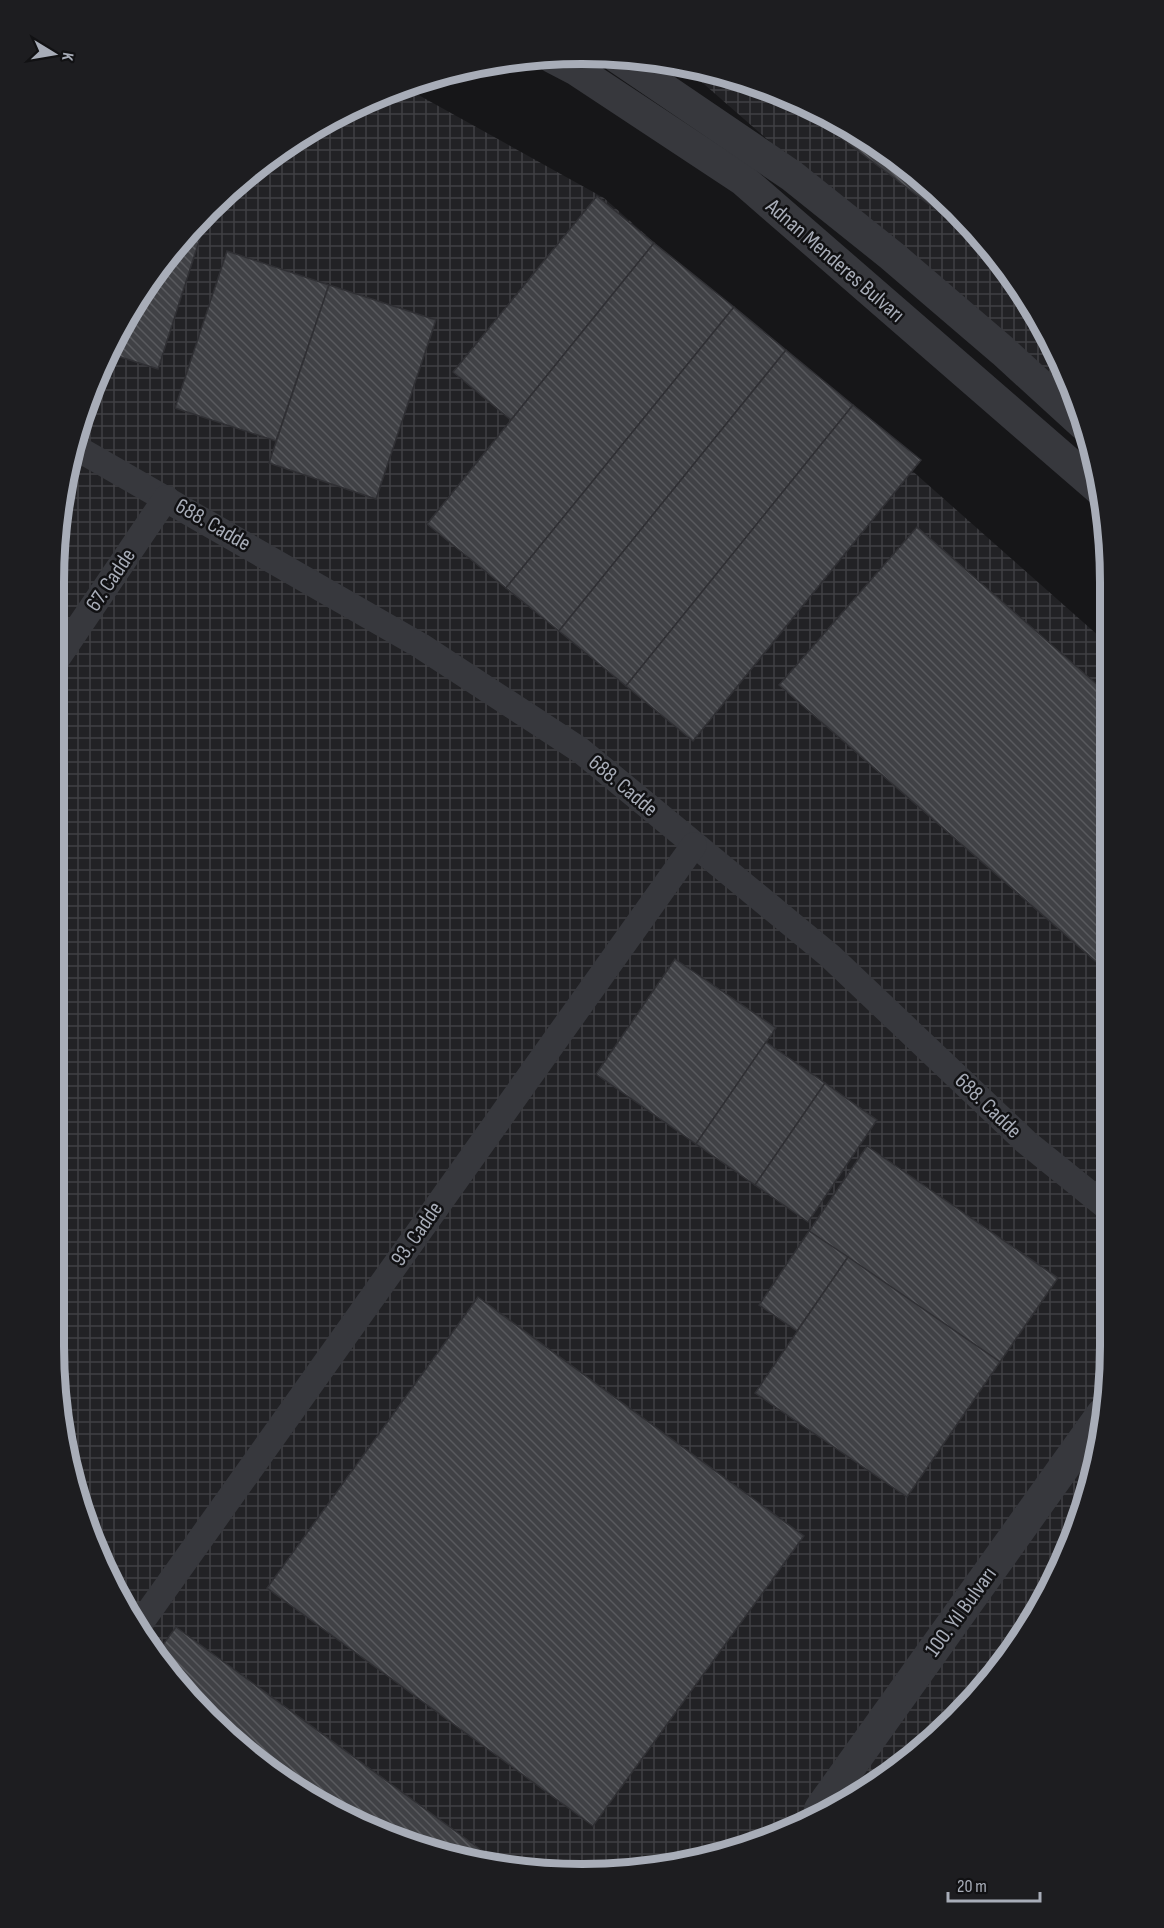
<svg xmlns="http://www.w3.org/2000/svg" width="1164" height="1928" viewBox="0 0 1164 1928" font-family="'Sofia Sans Condensed',sans-serif">
  <defs>
    <pattern id="industrial-grid" width="8" height="8" patternUnits="userSpaceOnUse" patternTransform="scale(1.5)"><rect width="8" height="8" fill="#222225"/><path d="M0 4h8M4 0v8" fill="none" stroke="#3f3f43"/></pattern>
    <pattern id="building-back-hatch" width="6" height="6" patternUnits="userSpaceOnUse" patternTransform="scale(1.5)"><rect width="6" height="6" fill="#404145"/><path d="M-1 5l2 2M0 0l6 6M5-1l2 2" fill="none" stroke="#595a5e"/></pattern>
  </defs>
  <rect width="100%" height="100%" fill="#161618"/>
  <!-- industrial -->
  <g fill="url(#industrial-grid)">
    <polygon points="681,64 784,94 876,143 979,234 1039,318 1077,410"/>
    <polygon points="404,87 604,198 1109,645 1109,1381 1082,1516 1021,1640 903,1765 751,1846 582,1874 413,1846 288,1785 163,1667 82,1515 54,1346 55,547 82,412 143,288 209,208 289,143 380,94"/>
  </g>
  <!-- building -->
  <g fill="url(#building-back-hatch)" stroke="#303034" stroke-width="1.5">
    <polygon points="838,123 876,143 979,234 992,252 832,131"/>
    <polygon points="597,196 654,243 511,420 453,372"/>
    <polygon points="210,207 158,369 111,354 143,288"/>
    <polygon points="654,243 734,307 506,588 427,524"/>
    <polygon points="227,251 329,285 276,441 175,408"/>
    <polygon points="329,285 436,320 376,499 269,463"/>
    <polygon points="734,307 786,350 559,631 506,588"/>
    <polygon points="786,350 853,405 626,686 559,631"/>
    <polygon points="853,405 921,460 693,741 626,686"/>
    <polygon points="917,527 1109,695 1109,973 779,685"/>
    <polygon points="675,959 776,1028 696,1144 596,1074"/>
    <polygon points="766,1042 825,1083 755,1185 696,1144"/>
    <polygon points="825,1083 877,1120 808,1222 755,1185"/>
    <polygon points="867,1146 1058,1278 1000,1362 809,1231"/>
    <polygon points="809,1231 848,1257 797,1331 759,1305"/>
    <polygon points="848,1257 1000,1362 907,1497 755,1393"/>
    <polygon points="478,1297 804,1536 593,1826 267,1588"/>
    <polygon points="176,1627 495,1860 413,1846 288,1785 163,1667 156,1654"/>
  </g>
  <g fill="none" stroke-linecap="round" stroke-linejoin="round">
    <!-- minor -->
    <g stroke="#37383d" stroke-width="26">
      <polyline points="75,447 421,646 580,750 830,956 1026,1142 1109,1209"/>
      <polyline points="55,662 166,498"/>
      <polyline points="140,1624 694,845"/>
    </g>
    <!-- tertiary -->
    <g stroke="#37383d" stroke-width="32">
      <polyline points="552,57 575,69 743,180 1099,489"/>
      <polyline points="617,57 792,176 892,256 1003,351 1084,425"/>
      <polyline points="820,1809 1102,1414"/>
    </g>
  </g>
  <g text-anchor="middle" dominant-baseline="central" stroke-width="5" stroke-linejoin="round" paint-order="stroke">
    <!-- street labels -->
    <g font-size="22" fill="#a8adb8" stroke="#111113">
      <text transform="translate(835 261) rotate(41)">Adnan Menderes Bulvarı</text>
      <text transform="translate(213 525) rotate(30)">688. Cadde</text>
      <text transform="translate(111 580) rotate(-56)">67. Cadde</text>
      <text transform="translate(623 786) rotate(40)">688. Cadde</text>
      <text transform="translate(988 1106) rotate(44)">688. Cadde</text>
      <text transform="translate(417 1234) rotate(-55)">93. Cadde</text>
      <text transform="translate(961 1612) rotate(-54)">100. Yıl Bulvarı</text>
    </g>
  </g>
  <!-- crop -->
  <path d="M0 0H1164V1928H0ZM582 64H582A518 518 0 0 1 1100 582V1346A518 518 0 0 1 582 1864H582A518 518 0 0 1 64 1346V582A518 518 0 0 1 582 64Z" fill="#1d1d20" fill-rule="evenodd"/>
  <path fill="none" stroke="#a8adb8" stroke-width="8" d="M582 64H582A518 518 0 0 1 1100 582V1346A518 518 0 0 1 582 1864H582A518 518 0 0 1 64 1346V582A518 518 0 0 1 582 64Z"/>
  <!-- north arrow -->
  <g transform="translate(54 54) rotate(101)" stroke="#111113" stroke-width="4.5" paint-order="stroke">
  <path d="M0-4.5L10 22L0 15L-10 22Z" fill="#a8adb8"/>
  <text y="-9" font-size="16" font-weight="bold" text-anchor="middle" fill="#a8adb8">K</text>
  </g>
  <!-- scale -->
  <path d="M948 1892v9h92v-9" fill="none" stroke="#a8adb8" stroke-width="3"/>
  <text x="957" y="1892" font-size="18" fill="#a8adb8" stroke="#111113" stroke-width="4.5" paint-order="stroke">20 m</text>
</svg>
